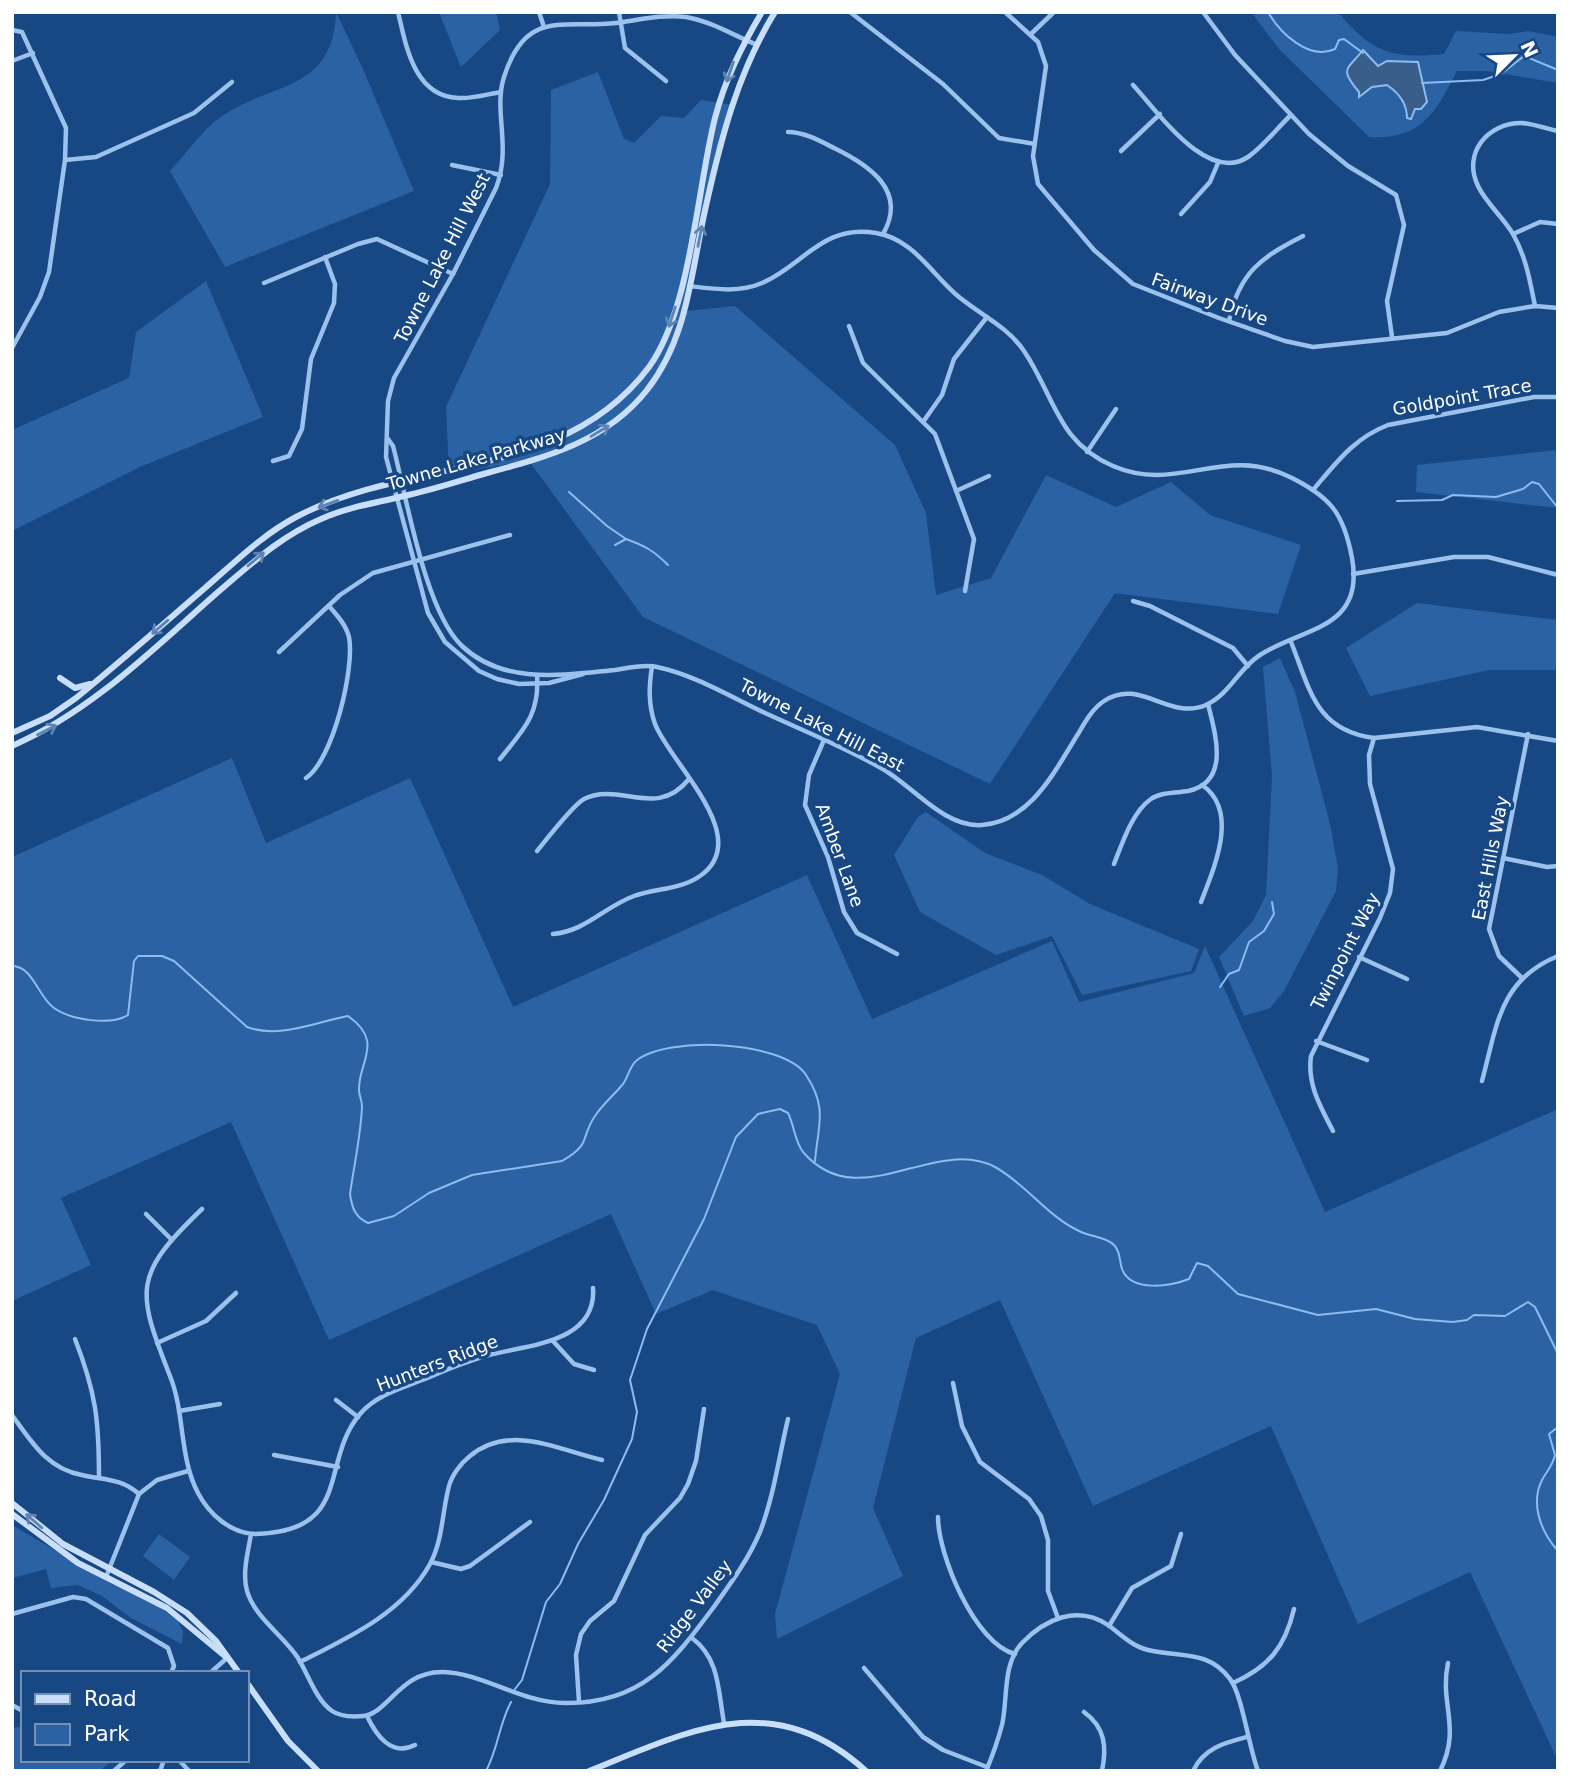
<svg xmlns="http://www.w3.org/2000/svg" width="1570" height="1783" viewBox="0 0 1570 1783" font-family="'DejaVu Sans',sans-serif">
  <rect width="100%" height="100%" fill="#174884"/>
  <!-- green -->
  <g fill="#2a62a3">
    <path d="M336,12L363,69L414,191L225,267L170,171C186,154 202,130 222,116C274,81 333,92 336,12Z"/>
    <polygon points="439,12 496,12 500,30 461,67"/>
    <path d="M1251,12H1338C1372,53 1392,59 1444,54L1456,31L1508,34L1529,31L1558,37V83L1487,71H1457C1435,113 1422,140 1369,137L1279,49Z"/>
    <polygon points="598,72 624,139 634,143 661,116 684,118 701,100 734,105 694,260 687,311 735,306 895,445 926,513 936,595 991,578 1046,475 1116,507 1171,482 1210,515 1301,545 1278,614 1115,593 990,784 643,617 529,461 449,474 446,407 550,184 551,90"/>
    <polygon points="206,281 263,417 140,467 12,531 12,430 129,378 136,332"/>
    <polygon points="1558,450 1558,508 1416,492 1417,465"/>
    <polygon points="1417,603 1558,620 1558,670 1489,670 1370,696 1346,648"/>
    <polygon points="1280,658 1295,692 1330,824 1338,868 1336,891 1284,991 1270,1008 1244,1016 1219,957 1253,921 1266,895 1272,776 1263,667"/>
    <polygon points="232,758 266,843 410,778 513,1007 807,875 872,1019 1052,941 1079,1002 1194,973 1205,946 1325,1212 1558,1109 1558,1761 1470,1572 1358,1624 1271,1426 1093,1506 1000,1300 916,1338 873,1508 903,1576 777,1639 775,1614 840,1374 817,1325 713,1290 656,1314 611,1214 329,1340 231,1122 61,1198 91,1265 12,1301 12,857"/>
    <polygon points="926,812 985,853 1042,875 1090,904 1199,949 1191,971 1082,995 1052,936 996,955 920,912 894,855 918,817"/>
    <polygon points="12,1525 112,1584 149,1599 178,1621 183,1632 182,1644 131,1618 102,1596 78,1585 51,1588 46,1569 12,1578"/>
    <polygon points="159,1534 190,1557 174,1580 143,1556"/>
    <polygon points="23,1726 23,1760 114,1760 99,1771 12,1771 12,1728"/>
  </g>
  <!-- water -->
  <path fill="#3a5e8a" stroke="#8ebcef" stroke-width="2" d="M1363,50L1378,66L1387,61L1418,62L1427,102L1421,109H1415L1411,119L1407,118C1407,103 1399,93 1387,85L1372,87L1359,97V92C1338,67 1348,70 1363,50Z"/>
  <g fill="none" stroke-linecap="round" stroke-linejoin="round">
    <!-- stream -->
    <g stroke="#8ebcef" stroke-width="2">
      <path d="M1268,12C1280,33 1309,61 1335,49L1339,40L1344,39L1363,53"/>
      <polyline points="1422,83 1483,80 1501,74 1524,56 1558,70"/>
      <polyline points="569,492 607,526 626,539"/>
      <polyline points="1397,501 1442,500 1453,495 1496,497 1523,489 1532,482 1539,484 1558,508"/>
      <path d="M615,545L626,539C645,546 653,550 668,565"/>
      <path d="M12,966C33,966 38,997 54,1008C71,1020 110,1026 128,1015L134,961L138,956H162L174,961L247,1027C279,1039 315,1022 348,1016C385,1042 358,1062 359,1090C359,1096 362,1100 362,1106C361,1135 354,1165 350,1194C352,1208 355,1217 368,1223L394,1216L429,1193L472,1175L562,1161C592,1144 580,1138 595,1116C603,1104 614,1095 623,1084C628,1077 630,1066 636,1061C666,1035 784,1041 806,1075C828,1108 818,1125 815,1161"/>
      <polyline points="1220,987 1229,974 1239,970 1249,942 1264,931 1274,914 1272,902"/>
      <path d="M1558,1427L1549,1434L1555,1455C1553,1465 1547,1471 1542,1480C1530,1504 1541,1532 1558,1551"/>
      <path d="M515,1689L522,1680L546,1602L560,1584L578,1544L604,1500L632,1439L637,1412L630,1380L647,1329L704,1219L736,1137L758,1114L780,1109L788,1113C794,1125 795,1142 803,1152C859,1217 934,1135 995,1167C1026,1184 1047,1216 1079,1231C1090,1237 1105,1236 1114,1245C1121,1252 1119,1261 1122,1269C1131,1293 1171,1286 1189,1279L1197,1263L1208,1266L1238,1294L1318,1315L1376,1309L1415,1319L1453,1322L1467,1320L1474,1315L1505,1316L1528,1302L1535,1307L1558,1354"/>
      <path d="M486,1771C498,1749 499,1724 511,1702"/>
    </g>
    <!-- street -->
    <g stroke="#9bc1ec" stroke-width="4.5">
      <path d="M398,12C406,46 414,96 458,98C472,99 488,94 501,92"/>
      <polyline points="539,12 544,27"/>
      <polyline points="619,12 625,48 666,81"/>
      <polyline points="850,12 943,84 999,138 1035,144"/>
      <polyline points="1005,12 1038,42 1046,66 1033,156 1038,184 1094,250 1133,284 1219,318 1285,341 1313,347 1447,333 1499,312 1535,306 1558,308"/>
      <polyline points="1203,12 1235,55 1309,134 1348,166 1396,195 1404,225 1387,301 1392,337"/>
      <polyline points="12,30 22,32 66,128 65,160 96,157 194,113 232,82"/>
      <polyline points="1032,33 1054,12"/>
      <polyline points="12,61 33,53"/>
      <path d="M1133,85C1158,112 1207,184 1248,157C1264,146 1277,128 1291,115"/>
      <path d="M788,132C804,132 820,141 834,148C869,165 908,191 883,234"/>
      <polyline points="1121,151 1160,114"/>
      <polyline points="452,165 501,175"/>
      <polyline points="1181,214 1210,182 1218,163"/>
      <polyline points="1513,234 1540,222 1558,224"/>
      <polyline points="264,283 358,244 377,239 453,274"/>
      <path d="M1535,306C1530,281 1526,257 1513,234C1503,217 1486,203 1478,186C1462,153 1488,123 1521,123C1533,123 1546,129 1558,131"/>
      <path d="M1229,321C1239,272 1262,257 1303,236"/>
      <polyline points="849,326 863,363 935,434 974,539 965,591"/>
      <polyline points="12,348 40,297 49,272 65,160"/>
      <polyline points="923,422 942,395 954,359 987,317"/>
      <path d="M388,439L393,446C407,499 425,611 462,646C503,685 563,675 615,670C628,668 644,664 657,667C695,675 731,697 765,713C804,731 844,747 881,768C912,785 944,828 982,825C1031,821 1054,772 1078,734C1085,722 1092,709 1104,701C1140,677 1169,721 1206,705C1230,694 1238,669 1260,655C1303,627 1365,630 1352,558C1349,542 1343,521 1333,508C1322,494 1306,485 1290,477C1223,444 1178,494 1113,466C1057,442 1055,397 1024,351C1008,327 981,315 959,297C932,275 914,239 876,233C822,224 804,265 762,283C739,293 714,289 689,286"/>
      <polyline points="1087,452 1116,409"/>
      <polyline points="273,461 289,456 302,429 311,359 334,303 335,284 325,257"/>
      <path d="M1313,490C1336,463 1354,438 1388,425L1534,397H1558"/>
      <polyline points="956,491 989,476"/>
      <polyline points="1353,574 1454,557 1488,557 1558,575"/>
      <polyline points="1133,601 1150,606 1233,648 1248,666"/>
      <path d="M1291,642C1310,689 1315,730 1374,738L1477,727L1558,741"/>
      <polyline points="279,652 340,595 373,573 510,535"/>
      <path d="M583,674L549,683L519,684L497,679L479,671L445,642L428,613L386,457L388,401L394,378L453,274L496,188C512,147 493,111 504,77C526,8 563,29 616,23C639,20 663,14 686,17C710,21 733,35 755,44"/>
      <polyline points="824,740 809,775 805,805 828,857 844,912 857,933 897,954"/>
      <path d="M500,759C523,730 540,715 537,675"/>
      <path d="M306,778C333,760 355,668 349,637C346,625 337,615 329,606"/>
      <path d="M537,851C546,840 573,805 584,799C620,781 656,820 689,779"/>
      <polyline points="1503,858 1547,867 1558,866"/>
      <path d="M1114,864C1122,844 1132,812 1151,799C1161,792 1176,793 1188,791C1231,782 1215,733 1208,704"/>
      <path d="M1201,902C1214,868 1240,811 1202,785"/>
      <path d="M553,934C586,931 604,907 634,896C656,888 680,890 700,876C755,838 670,763 655,724C648,704 649,686 652,666"/>
      <polyline points="1359,957 1407,979"/>
      <polyline points="1521,977 1499,956 1489,929 1528,734"/>
      <polyline points="1316,1041 1367,1060"/>
      <path d="M1482,1081C1497,1026 1499,980 1558,956"/>
      <path d="M1333,1131C1320,1106 1307,1084 1311,1056L1380,918L1390,893L1393,869L1370,784L1369,755L1374,738"/>
      <path d="M202,1209C133,1275 136,1290 170,1376C185,1413 179,1457 198,1493C209,1514 231,1534 256,1534C354,1531 319,1462 360,1414C376,1395 402,1388 425,1379C445,1370 467,1361 489,1355C527,1345 597,1343 593,1288"/>
      <polyline points="146,1214 171,1239"/>
      <path d="M75,1339C96,1393 99,1420 99,1478"/>
      <polyline points="553,1341 574,1364 594,1370"/>
      <polyline points="157,1343 206,1321 236,1293"/>
      <polyline points="953,1383 962,1426 980,1462 1029,1499 1041,1516 1048,1540 1048,1591 1058,1618"/>
      <polyline points="336,1400 358,1417"/>
      <polyline points="179,1411 220,1404"/>
      <path d="M12,1415C31,1441 47,1469 82,1475C103,1480 121,1478 139,1494"/>
      <polyline points="274,1455 338,1467"/>
      <path d="M938,1517C938,1555 975,1644 1015,1654"/>
      <path d="M251,1534C248,1552 242,1573 247,1591C255,1618 283,1635 298,1658C308,1674 316,1700 332,1711C341,1717 352,1717 363,1716C388,1714 400,1671 443,1672C483,1673 521,1703 565,1703C641,1704 672,1663 713,1608C731,1583 748,1560 760,1532C774,1496 779,1456 788,1419"/>
      <polyline points="431,1562 461,1569 470,1566 530,1522"/>
      <polyline points="106,1577 139,1494 157,1480 188,1471"/>
      <polyline points="12,1614 73,1597 86,1599 168,1648 174,1666 171,1673"/>
      <polyline points="1109,1626 1132,1588 1171,1566 1181,1534"/>
      <path d="M692,1638C720,1659 718,1691 724,1723"/>
      <path d="M300,1662C348,1638 403,1613 430,1564C443,1540 442,1512 449,1486C452,1475 461,1463 470,1456C510,1423 558,1450 602,1460"/>
      <polyline points="864,1668 923,1737 943,1750 987,1767"/>
      <polyline points="210,1673 227,1658"/>
      <path d="M1233,1683C1269,1667 1285,1647 1294,1609"/>
      <polyline points="579,1702 576,1655 581,1634 590,1621 614,1601 645,1535 680,1498 688,1484 696,1461 704,1409"/>
      <polyline points="12,1705 23,1711"/>
      <path d="M1084,1712C1105,1727 1107,1747 1102,1771"/>
      <path d="M367,1716C376,1735 391,1757 415,1745"/>
      <polyline points="179,1760 189,1771"/>
      <polyline points="114,1771 126,1760"/>
      <polyline points="160,1771 164,1760"/>
      <path d="M986,1771C992,1757 998,1740 1002,1725C1008,1700 1002,1664 1022,1643C1044,1620 1077,1604 1108,1625C1122,1635 1133,1648 1153,1651C1183,1657 1209,1651 1230,1679C1242,1694 1249,1748 1258,1771"/>
      <path d="M1193,1771C1204,1748 1224,1743 1247,1737"/>
      <path d="M1440,1771C1462,1727 1439,1704 1448,1663"/>
    </g>
    <!-- secondary -->
    <g stroke="#c8def9" stroke-width="6">
      <polyline points="60,678 75,688 90,684"/>
      <path d="M12,733L50,716L76,698C120,662 162,625 205,588C234,563 262,535 296,517C412,456 563,482 649,367C691,309 697,189 715,118C725,79 742,46 762,12"/>
      <path d="M12,746C92,711 153,649 218,592C251,564 281,536 321,519C347,507 376,503 404,496C432,490 459,481 487,473C547,457 607,441 647,390C689,336 691,270 706,206C721,138 738,72 775,12"/>
      <polyline points="12,1503 63,1544 154,1592 187,1613 216,1641 239,1673"/>
      <polyline points="12,1514 78,1563 167,1608 226,1657"/>
      <polyline points="247,1683 288,1741 318,1771"/>
      <path d="M589,1771C689,1731 772,1686 866,1771"/>
    </g>
  </g>
  <!-- one-way arrows -->
  <defs><path id="oneway-shaft" d="M-6 0H5M1.5-3L5.5 0L1.5 3" fill="none" stroke-width="1.6" stroke-linecap="round" stroke-linejoin="round" transform="scale(1.75)"/></defs>
  <g stroke="#5e84b3">
    <use href="#oneway-shaft" transform="translate(730 72) rotate(109)"/>
    <use href="#oneway-shaft" transform="translate(700 236) rotate(-79)"/>
    <use href="#oneway-shaft" transform="translate(672 317) rotate(108)"/>
    <use href="#oneway-shaft" transform="translate(600 431) rotate(-31)"/>
    <use href="#oneway-shaft" transform="translate(328 504) rotate(160)"/>
    <use href="#oneway-shaft" transform="translate(256 559) rotate(-40)"/>
    <use href="#oneway-shaft" transform="translate(160 627) rotate(139)"/>
    <use href="#oneway-shaft" transform="translate(47 730) rotate(-27)"/>
    <use href="#oneway-shaft" transform="translate(34 1521) rotate(-139)"/>
  </g>
  <g text-anchor="middle" dominant-baseline="central" stroke-width="7" stroke-linejoin="round" paint-order="stroke">
    <!-- street labels -->
    <g font-size="18" fill="#fff" stroke="#174884">
      <text transform="translate(442 258) rotate(-63)">Towne Lake Hill West</text>
      <text transform="translate(1210 299) rotate(20)">Fairway Drive</text>
      <text transform="translate(1462 397) rotate(-10)">Goldpoint Trace</text>
      <text transform="translate(476 459) rotate(-16)">Towne Lake Parkway</text>
      <text transform="translate(822 725) rotate(27)">Towne Lake Hill East</text>
      <text transform="translate(840 855) rotate(70)">Amber Lane</text>
      <text transform="translate(1490 858) rotate(-79)">East Hills Way</text>
      <text transform="translate(1345 951) rotate(-63)">Twinpoint Way</text>
      <text transform="translate(437 1363) rotate(-21)">Hunters Ridge</text>
      <text transform="translate(694 1606) rotate(-53)">Ridge Valley</text>
    </g>
  </g>
  <!-- border -->
  <rect width="1570" height="1783" fill="none" stroke="#ffffff" stroke-width="28"/>
  <!-- legend -->
  <rect x="21" y="1671" width="228" height="91" fill="#174884" stroke="#7491b5" stroke-width="2"/>
  <rect x="35" y="1694" width="35" height="10" fill="#c8def9" stroke="#7491b5" stroke-width="2"/>
  <text x="84" y="1706" font-size="21" fill="#ffffff">Road</text>
  <rect x="35" y="1724" width="35" height="21" fill="#2a62a3" stroke="#7491b5" stroke-width="2"/>
  <text x="84" y="1741" font-size="21" fill="#ffffff">Park</text>
  <!-- north arrow -->
  <g transform="translate(1514 56) rotate(66)" stroke="#174884" stroke-width="5" paint-order="stroke">
  <path d="M0-5L12 26L0 18L-12 26Z" fill="#ffffff"/>
  <text y="-10" font-size="19" font-weight="bold" text-anchor="middle" fill="#ffffff">N</text>
  </g>
</svg>
